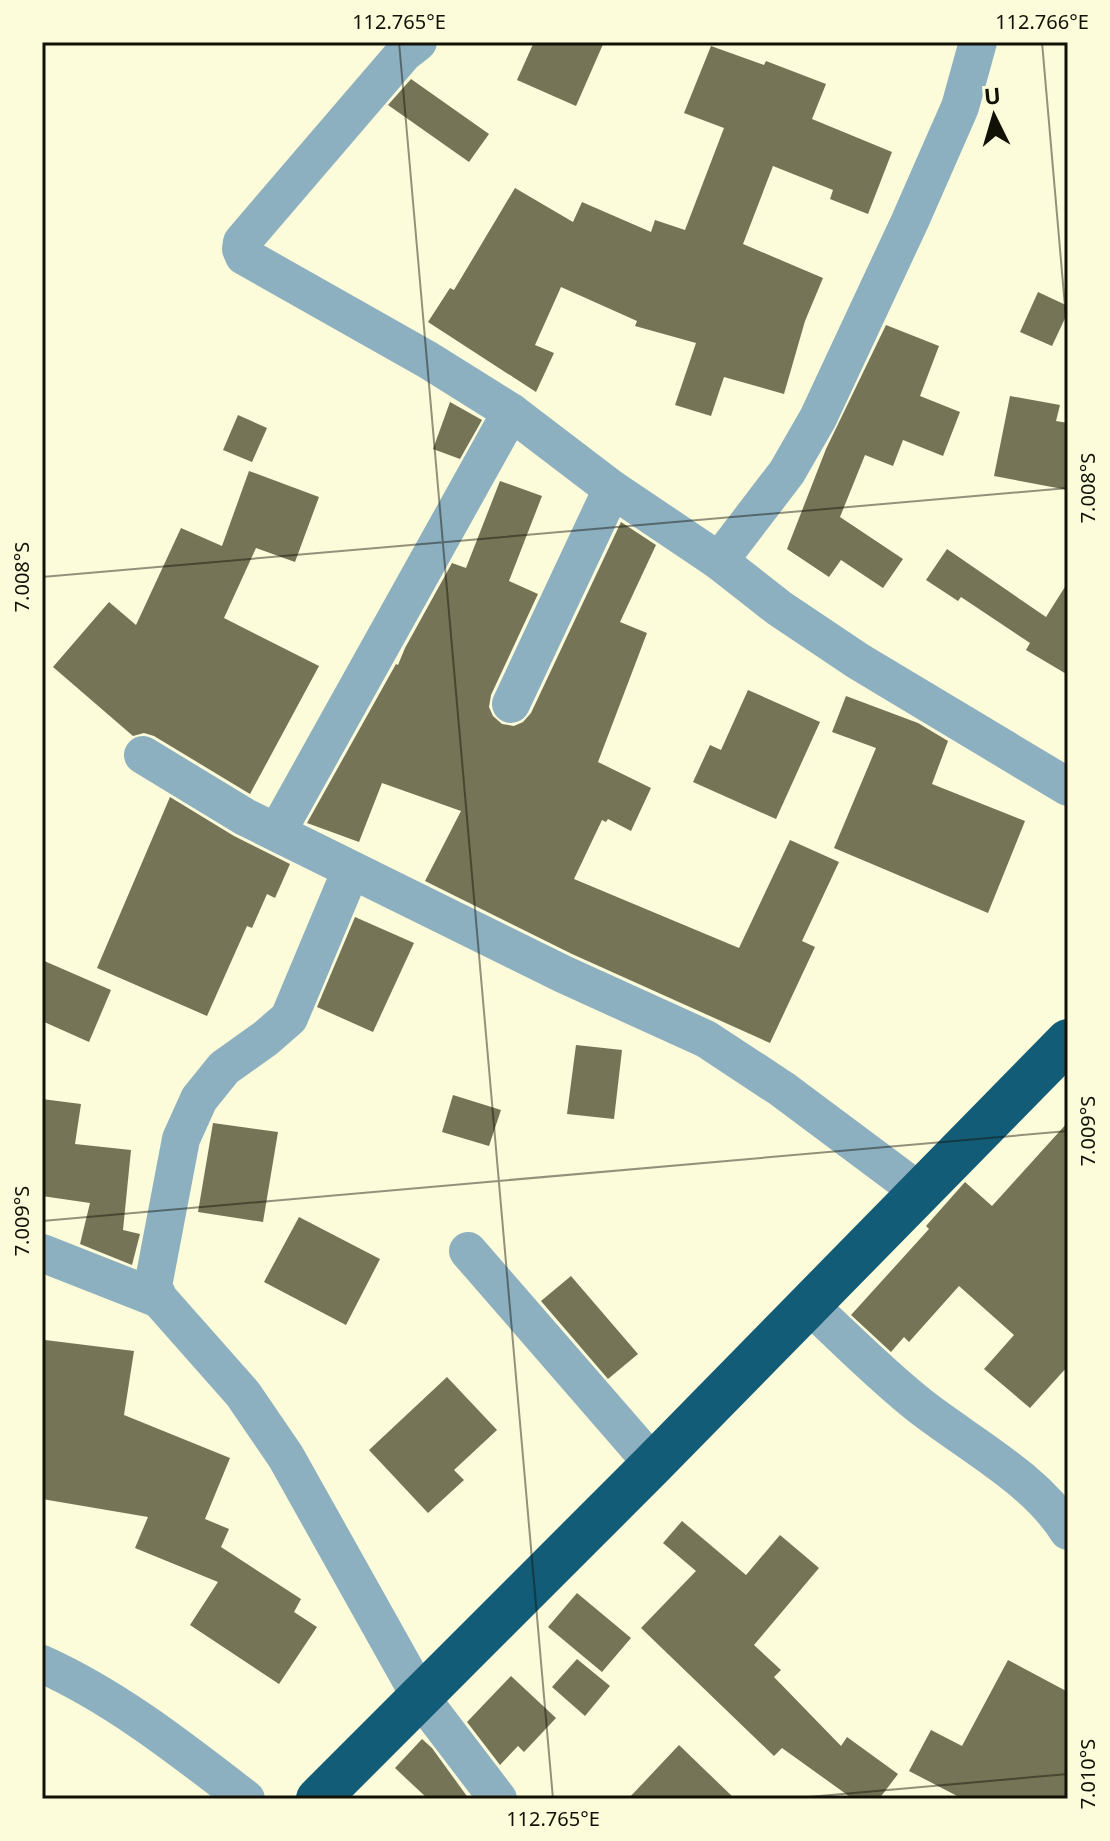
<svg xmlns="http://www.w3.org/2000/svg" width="1110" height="1841" viewBox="0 0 1110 1841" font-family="'Noto Sans',sans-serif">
  <rect width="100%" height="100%" fill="#fcfbda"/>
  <!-- building -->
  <g fill="#757457">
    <polygon points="534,42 604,42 576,106 517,80"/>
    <polygon points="711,46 764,65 766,61 826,84 812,119 892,152 868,214 830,199 833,190 773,166 743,244 823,278 805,321 784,394 724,377 711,416 675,405 696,343 635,326 637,321 561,287 535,345 554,353 536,392 428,322 450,288 454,290 515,188 573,222 582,202 651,232 655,220 685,230 724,128 684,113"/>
    <polygon points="411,79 489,134 469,162 388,105"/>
    <polygon points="1038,292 1068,306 1068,312 1052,346 1020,332"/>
    <polygon points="886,325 939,346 920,396 960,412 943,456 903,440 893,466 865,455 840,517 903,559 883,588 841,560 829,577 787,549 826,449"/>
    <polygon points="1010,396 1060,405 1056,421 1068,423 1068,490 994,476"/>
    <polygon points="450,402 482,420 460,459 433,449"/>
    <polygon points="238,415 267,428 252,462 223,450"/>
    <polygon points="249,471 319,497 295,562 256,548 224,618 319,666 250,794 154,736 144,733 133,736 53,667 109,602 136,625 181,528 222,546"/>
    <polygon points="500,481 542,496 509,581 538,594 491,695 489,707 493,716 502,724 514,726 523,722 531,713 621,522 656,545 620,622 647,633 598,762 651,788 631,831 608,819 606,822 602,820 574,879 739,948 790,840 839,862 802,941 815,947 770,1043 572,954 425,881 461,811 382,783 359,842 307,823 396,664 398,665 405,648 452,563 466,568"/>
    <polygon points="947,549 1046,617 1068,582 1068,675 1026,650 1030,643 961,597 958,601 926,580"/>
    <polygon points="748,690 820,722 776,819 693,782 710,745 721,750"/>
    <polygon points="846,696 918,723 948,741 932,784 1025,821 988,913 834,848 876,748 832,732"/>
    <polygon points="170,797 234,836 290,864 275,898 267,894 252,928 247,926 207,1016 97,968"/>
    <polygon points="355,917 414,943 373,1032 317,1007"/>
    <polygon points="42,960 111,990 89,1042 42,1021"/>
    <polygon points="576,1045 622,1050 614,1119 567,1114"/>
    <polygon points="453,1095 501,1110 489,1146 442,1132"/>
    <polygon points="42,1099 81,1104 75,1144 131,1150 123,1230 140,1234 132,1265 80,1244 90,1203 42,1196"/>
    <polygon points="1068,1122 1068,1366 1030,1408 984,1369 1014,1335 959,1286 909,1342 904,1337 891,1352 851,1315 929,1229 926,1226 965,1182 992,1206"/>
    <polygon points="213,1123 278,1132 263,1222 198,1212"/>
    <polygon points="299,1217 380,1259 346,1325 264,1282"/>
    <polygon points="571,1276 638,1354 608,1379 541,1301"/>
    <polygon points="45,1340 134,1351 124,1415 230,1458 205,1519 229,1529 221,1547 301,1599 294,1612 317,1627 279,1684 190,1625 218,1582 135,1548 148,1517 42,1499 42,1363"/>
    <polygon points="447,1377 497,1430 454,1470 464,1480 428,1513 369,1450"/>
    <polygon points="682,1521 746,1575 780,1535 819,1568 754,1645 781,1670 774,1677 841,1746 847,1737 898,1774 879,1799 853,1799 782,1748 774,1756 641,1628 696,1571 663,1543"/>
    <polygon points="577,1593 631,1638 602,1672 548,1627"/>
    <polygon points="577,1659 610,1686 585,1716 552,1687"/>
    <polygon points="1008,1660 1068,1692 1068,1799 963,1799 909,1771 931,1730 962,1746"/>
    <polygon points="511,1676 556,1718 524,1752 518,1746 500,1765 467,1722"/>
    <polygon points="422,1739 432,1748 469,1799 428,1799 395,1768"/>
    <polygon points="679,1745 735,1799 628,1799"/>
  </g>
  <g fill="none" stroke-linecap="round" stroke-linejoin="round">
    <!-- minor -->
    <g stroke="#8db0c1" stroke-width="38">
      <polyline points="418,42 404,53 242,242 241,249 244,256 428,360 511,412 612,489 719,561 779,608 858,661 1068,787"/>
      <polyline points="719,561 787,472 818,418 910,221 960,107 978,42"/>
      <polyline points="511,704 612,489"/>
      <polyline points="143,755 245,817 563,974 706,1039 782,1089 920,1192"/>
      <polyline points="277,832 511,412"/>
      <polyline points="351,870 289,1018 266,1038 224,1068 199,1099 181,1139 153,1286 159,1299 243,1394 286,1457 421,1698 498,1799"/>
      <polyline points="468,1251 653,1464"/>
      <polyline points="42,1253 159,1299"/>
      <path d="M810,1306C846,1339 881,1375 919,1405C967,1443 1035,1478 1068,1531"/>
      <path d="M42,1664C117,1698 181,1749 246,1799"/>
    </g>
    <!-- highway -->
    <polyline stroke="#135c77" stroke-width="44" points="318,1799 653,1464 1068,1041"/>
  </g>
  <!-- ticks -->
  <path fill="none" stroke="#111106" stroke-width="2" stroke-opacity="0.45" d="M399,42L553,1799M1042,42L1068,341M42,577L1068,488M42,1221L1068,1131M786,1799L1068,1774"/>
  <!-- border -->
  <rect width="1110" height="1841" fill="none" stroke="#fcfbda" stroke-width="88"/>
  <!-- north arrow -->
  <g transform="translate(994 116) rotate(355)" stroke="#fcfbda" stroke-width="6" paint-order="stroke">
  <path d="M0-6L14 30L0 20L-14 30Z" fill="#111106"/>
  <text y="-12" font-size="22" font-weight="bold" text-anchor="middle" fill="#111106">U</text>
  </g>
  <rect x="44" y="44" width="1022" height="1753" fill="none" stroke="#111106" stroke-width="3"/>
  <g font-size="20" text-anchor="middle" fill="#111106">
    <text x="399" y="29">112.765°E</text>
    <text x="1042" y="29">112.766°E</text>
    <text transform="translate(1088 488) rotate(-90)" y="7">7.008°S</text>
    <text transform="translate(22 577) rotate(-90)" y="7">7.008°S</text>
    <text transform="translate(1088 1131) rotate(-90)" y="7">7.009°S</text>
    <text transform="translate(22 1221) rotate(-90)" y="7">7.009°S</text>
    <text transform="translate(1088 1774) rotate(-90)" y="7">7.010°S</text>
    <text x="553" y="1826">112.765°E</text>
  </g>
</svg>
